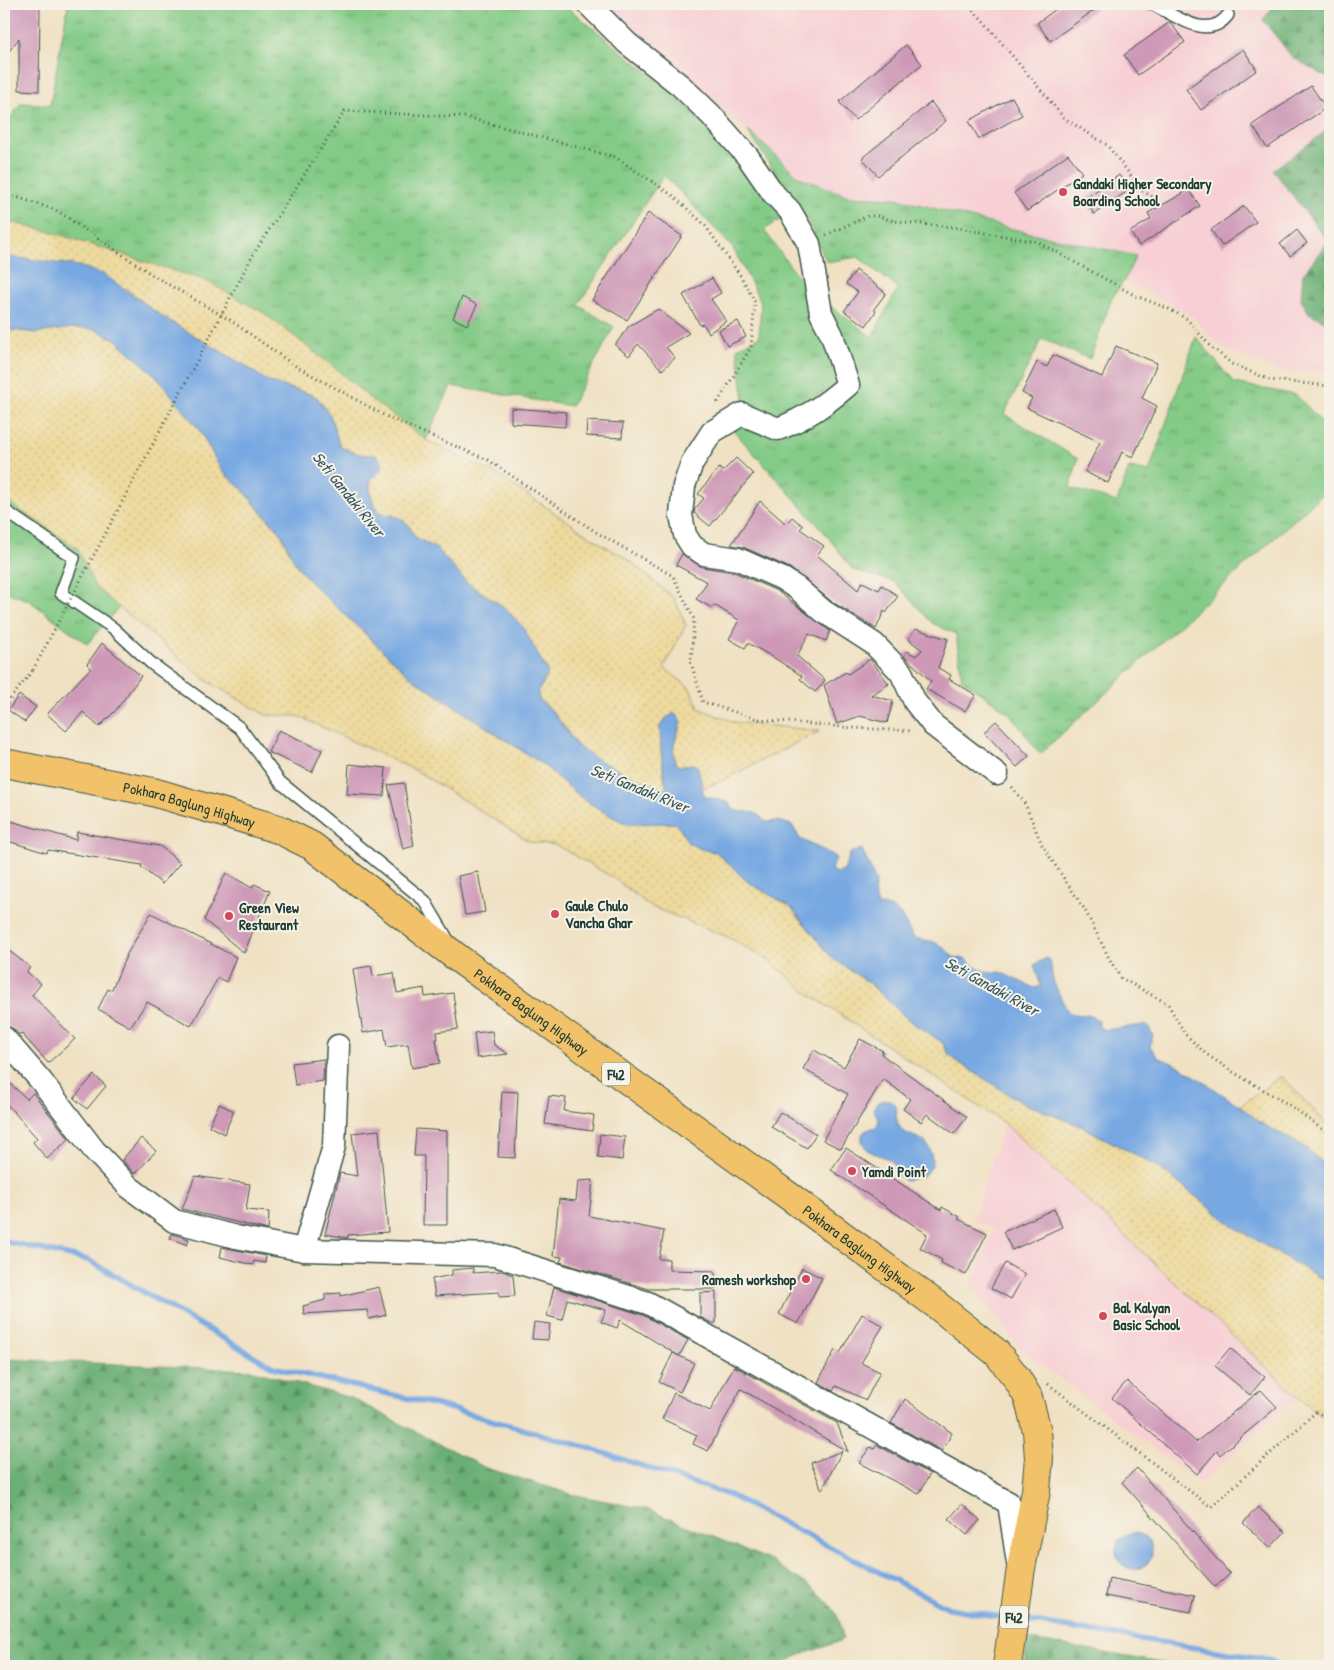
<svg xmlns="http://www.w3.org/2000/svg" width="1334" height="1670" viewBox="0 0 1334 1670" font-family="'Patrick Hand',sans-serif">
  <defs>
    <pattern id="grass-tufts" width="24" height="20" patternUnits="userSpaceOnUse" patternTransform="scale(1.25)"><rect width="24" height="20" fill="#84cb87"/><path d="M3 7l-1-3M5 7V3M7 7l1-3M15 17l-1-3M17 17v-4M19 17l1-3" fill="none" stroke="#6ba66f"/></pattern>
    <pattern id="forest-firs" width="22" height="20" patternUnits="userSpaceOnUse" patternTransform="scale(1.25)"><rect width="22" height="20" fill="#6baf74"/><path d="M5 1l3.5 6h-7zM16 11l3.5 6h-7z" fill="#579060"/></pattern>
    <pattern id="sand-dots" width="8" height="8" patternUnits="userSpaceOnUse" patternTransform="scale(1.25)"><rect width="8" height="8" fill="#eeda9e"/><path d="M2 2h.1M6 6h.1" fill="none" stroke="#ccbc89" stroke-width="1.8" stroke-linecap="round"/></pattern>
  </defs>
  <rect width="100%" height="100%" fill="#f7f3e8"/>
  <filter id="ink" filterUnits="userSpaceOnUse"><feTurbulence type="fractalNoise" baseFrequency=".02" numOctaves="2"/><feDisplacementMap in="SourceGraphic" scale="10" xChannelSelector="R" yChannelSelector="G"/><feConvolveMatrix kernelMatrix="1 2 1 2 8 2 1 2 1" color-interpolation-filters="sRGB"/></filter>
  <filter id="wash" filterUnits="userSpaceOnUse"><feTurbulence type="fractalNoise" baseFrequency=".0096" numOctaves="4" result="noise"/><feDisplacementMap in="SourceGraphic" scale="20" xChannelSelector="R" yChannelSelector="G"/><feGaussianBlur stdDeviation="1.12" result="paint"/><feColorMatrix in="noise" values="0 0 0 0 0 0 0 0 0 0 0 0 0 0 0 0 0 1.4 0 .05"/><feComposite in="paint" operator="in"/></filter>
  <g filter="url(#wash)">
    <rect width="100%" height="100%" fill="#f0e1c3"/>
    <!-- built -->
    <g fill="#f7cfd4">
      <polygon points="605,4 1275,4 1263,20 1292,57 1330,79 1330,128 1273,170 1328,241 1308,266 1309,313 1330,324 1330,371 1279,372 1223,349 1194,318 1180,309 1124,281 1136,256 1008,228 895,198 848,196 799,177 747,130 696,93"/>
      <polygon points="1004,1123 1298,1397 1200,1483 1020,1349 971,1283 995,1229 973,1221"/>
    </g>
    <!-- grass -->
    <g fill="url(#grass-tufts)" stroke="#52845e">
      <polygon points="68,4 563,4 650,74 711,128 783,218 764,230 809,292 835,372 835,384 779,423 745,406 737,348 759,337 761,302 733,248 664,175 578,305 614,327 571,406 451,386 426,440 372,400 331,365 264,313 206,281 51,232 4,221 4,128 21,103 50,105"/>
      <polygon points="747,130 799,177 848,196 895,198 1008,228 1136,256 1124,281 1112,298 1090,359 1042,339 1004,414 1078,459 1070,488 1117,502 1129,468 1149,472 1196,337 1234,383 1296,395 1330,431 1330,487 1040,754 1010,714 962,679 956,634 932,623 895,582 853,570 825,533 733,430 745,420 778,437 858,386 829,305 872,337 898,288 858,257 827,262 808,222"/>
      <polygon points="4,499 77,548 96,588 119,607 87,644 30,601 4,591"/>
    </g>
    <!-- forest -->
    <g fill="url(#forest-firs)" stroke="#457654">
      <polygon points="1275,4 1330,4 1330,79 1292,57 1263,20"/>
      <polygon points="1330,128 1330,324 1309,313 1301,299 1303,274 1328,241 1273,170"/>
      <path d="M4,1359L251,1370L351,1398L486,1468L571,1494L646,1509L772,1561C802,1584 840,1595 843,1639C823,1650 799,1651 781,1666H4Z"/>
      <polygon points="1027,1639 1173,1665 1177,1666 1025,1666"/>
    </g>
    <!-- sand -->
    <g fill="url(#sand-dots)" stroke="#868c69">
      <path d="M4,221L51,232L206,281L264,313L331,365L372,400L426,440L496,474L614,552L621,554L674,598L686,625L664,668L689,687L700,709L734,722L820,731L717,783L701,788L698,767L694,764L679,766L675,763C672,750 674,739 681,727L660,726L663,774L667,790C646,784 589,760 577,745C567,732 553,706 539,700L538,691L547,678V669L535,651L523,627L499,603L465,581L437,549L415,537L408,524L392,515L381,514C373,503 369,494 370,481L382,469L366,454L362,455L340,447L330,415L318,398L311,394L268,382L244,365L161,316L127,289L4,256Z"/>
      <polygon points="72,328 94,329 115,339 155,375 199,429 222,471 242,489 266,518 278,529 294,561 309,581 412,678 542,764 583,799 611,816 627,824 674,823 680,829 688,843 701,849 716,852 748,882 791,907 832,958 868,982 911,1022 943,1043 949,1054 958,1062 1021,1102 1083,1127 1157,1166 1233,1226 1330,1284 1330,1422 1298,1397 1004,1123 809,994 771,962 728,937 650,906 612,877 556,845 530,842 415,770 298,716 266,715 207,681 96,588 77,548 4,499 4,329 37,333"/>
      <polygon points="1281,1076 1330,1127 1330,1169 1303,1146 1262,1124 1240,1106"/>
    </g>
    <!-- water -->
    <g fill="#77a8e2" stroke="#4b728b">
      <path d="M4,256L79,266L105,275L161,316L244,365L269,382L315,396L330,415L340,447L362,455H377L382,463V469L370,481V492L375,507L381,513L400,518L408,524L415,537L437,549L469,585L506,609L523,627L548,673L538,691L539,700L552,711L577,746L598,760L653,786L667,790L661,754L660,726L666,718L675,713L681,721L673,747L675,763L679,766L694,764L698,767L704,796L728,802L736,811L756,813L766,822L777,821L792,825L800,839L833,855L836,859L831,869L834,873L844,871L850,853L862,849L876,882L874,892L878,906L890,907L900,914L914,938C935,942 939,941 953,957L966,959L977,968L989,973L1000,972L1034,988L1041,986L1034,965L1046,958L1050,961C1052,967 1051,975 1053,980C1055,985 1066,1010 1069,1012C1080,1018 1083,1010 1098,1020L1099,1027L1105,1030L1143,1025L1148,1026L1153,1035L1150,1046L1158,1057L1183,1068L1240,1106L1262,1124L1303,1146L1330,1169V1284L1233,1226L1157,1166L1083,1127L1021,1102L958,1062L949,1055L943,1043L911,1022L868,982L832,958L791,907L748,882L716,852L701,849L688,843L680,829L674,823L627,824L611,816L583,799L542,764L412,678L309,581L294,561L282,534L242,489L222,471L199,429L155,375L115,339L94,329L72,328L37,333L4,329Z"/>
      <path d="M884,1100H890C902,1110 893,1114 898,1124C908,1144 933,1129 932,1166L923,1176L905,1181L899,1176L891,1160L867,1150L862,1141V1135L865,1131L877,1126L879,1120L873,1109L877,1103Z"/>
      <circle cx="1134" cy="1551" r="18"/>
    </g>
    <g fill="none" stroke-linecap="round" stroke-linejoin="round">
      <!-- stream -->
      <g stroke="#77a8e2" stroke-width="5.5">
        <polyline points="4,1241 88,1260 273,1367 445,1407 589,1448 729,1495 949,1608 1007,1618"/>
        <polyline points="1021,1620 1266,1659 1282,1666"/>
      </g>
    </g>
    <g id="blocks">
      <!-- building -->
      <g fill="#ce99b7">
        <polygon points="4,4 40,4 39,91 19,90 19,38 4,58"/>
        <polygon points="1063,4 1103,4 1050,41 1037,23"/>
        <polygon points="1170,22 1185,42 1138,75 1124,55"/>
        <polygon points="906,45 922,64 855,120 839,102"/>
        <polygon points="1243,49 1257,70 1201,110 1186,89"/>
        <polygon points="1311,86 1326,108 1267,148 1252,125"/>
        <polygon points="1012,97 1022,115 979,139 969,121"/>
        <polygon points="931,102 946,121 878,176 862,158"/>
        <polygon points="1068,154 1082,173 1027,211 1014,193"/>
        <polygon points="1119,175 1129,190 1094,214 1084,199"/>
        <polygon points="1189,190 1200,206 1139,246 1130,232 1151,219 1148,213"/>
        <polygon points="1244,206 1256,222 1222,246 1211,230"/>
        <polygon points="648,213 682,236 627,320 592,300"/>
        <polygon points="1297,230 1307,243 1290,256 1280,244"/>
        <polygon points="856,270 886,293 874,309 876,311 866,326 844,311 858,292 846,284"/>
        <polygon points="712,278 721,293 711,299 726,321 709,333 703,324 700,325 683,295"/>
        <polygon points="462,297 477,305 467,325 453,318"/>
        <polygon points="658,309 689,333 666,347 675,358 662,370 638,344 629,356 615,345 629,326"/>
        <polygon points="738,321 746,337 727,346 719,330"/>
        <polygon points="1116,346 1157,363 1142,398 1157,406 1133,457 1122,452 1108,483 1085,472 1100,442 1027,408 1032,398 1022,393 1037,362 1047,367 1053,355 1102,377"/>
        <polygon points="511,408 566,412 565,427 511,423"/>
        <polygon points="587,421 623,423 622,438 586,436"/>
        <polygon points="736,458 753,474 710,526 694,513 695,509 704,498 698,494 719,468 723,471"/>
        <polygon points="760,501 786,524 792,517 803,526 800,529 824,546 817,555 858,590 862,582 879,590 882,585 898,596 886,613 884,611 876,629 831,601 790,568 743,547 731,545"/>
        <polygon points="682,554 702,567 734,572 777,591 830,631 826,641 809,634 797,656 825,680 820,687 815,692 800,679 802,676 776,659 748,643 745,648 729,639 739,620 714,605 712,608 696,599 707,582 676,565"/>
        <polygon points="916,629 948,639 938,668 951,675 949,679 976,695 965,711 926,689 931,681 904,656 907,651 916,656 922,650 908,639"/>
        <polygon points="102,643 141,676 116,710 99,727 83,712 66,731 47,714 91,668 87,664"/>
        <polygon points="870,659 889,684 871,695 893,701 887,723 860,716 837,724 824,685 846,672 848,674"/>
        <polygon points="19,695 36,707 25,722 8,710"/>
        <polygon points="996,721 1029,756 1017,767 984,732"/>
        <polygon points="279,730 322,750 312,772 268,752"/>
        <polygon points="349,764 386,768 384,796 347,794"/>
        <polygon points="404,783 414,846 403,849 388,785"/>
        <polygon points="4,819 76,840 77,832 160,846 180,863 162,884 141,867 142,865 48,850 47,853 4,840"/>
        <polygon points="478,872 485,912 465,915 458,876"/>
        <polygon points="226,873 252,888 254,884 270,891 244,953 204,920"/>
        <polygon points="151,913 236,957 226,982 218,978 191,1026 147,1002 130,1027 98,1009 108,989 111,991 127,954"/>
        <polygon points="4,947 30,967 27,972 41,984 32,995 75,1039 48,1063 21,1033 19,1035 14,1029 4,1025"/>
        <polygon points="371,966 373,976 394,973 397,993 424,988 425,997 453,993 458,1029 437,1032 438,1039 436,1039 440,1063 412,1068 408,1044 387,1047 384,1029 363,1033 353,969"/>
        <polygon points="492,1031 494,1045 508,1054 477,1058 474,1033"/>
        <polygon points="860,1039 883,1051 881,1054 967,1117 954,1134 927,1114 921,1122 903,1109 910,1099 883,1079 841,1149 823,1140 848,1094 803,1069 814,1050 844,1067"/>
        <polygon points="324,1059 323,1081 295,1085 292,1063"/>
        <polygon points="94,1075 106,1086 87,1109 74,1098"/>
        <polygon points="4,1078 27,1099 33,1093 69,1139 47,1159 33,1142 37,1138 4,1101"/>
        <polygon points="502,1091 518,1092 515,1158 498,1157"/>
        <polygon points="549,1096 566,1098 564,1111 594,1115 592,1131 545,1124"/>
        <polygon points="219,1104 234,1111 224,1134 209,1126"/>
        <polygon points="780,1112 816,1134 807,1148 771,1127"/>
        <polygon points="416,1129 447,1131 447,1225 423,1225 424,1156 414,1156"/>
        <polygon points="379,1130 388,1232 348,1235 348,1238 325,1234 340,1173 357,1176 352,1133"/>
        <polygon points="600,1134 625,1137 622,1160 598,1157"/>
        <polygon points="141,1138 156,1151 135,1174 122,1160"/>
        <polygon points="846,1148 941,1210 942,1207 960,1217 958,1219 987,1233 966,1275 941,1263 942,1260 920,1248 927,1234 831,1170"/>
        <polygon points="195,1176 250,1184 246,1210 269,1212 268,1230 182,1209"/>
        <polygon points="593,1180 589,1216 664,1231 659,1259 669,1259 669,1270 715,1271 715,1289 649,1289 560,1262 562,1257 553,1256 559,1199 576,1201 578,1181"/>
        <polygon points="1054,1209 1062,1227 1012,1250 1003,1232"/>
        <polygon points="172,1234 189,1239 187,1245 170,1238"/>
        <polygon points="222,1247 266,1256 265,1263 254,1261 253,1265 220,1257"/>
        <polygon points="1005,1263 1025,1274 1011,1299 991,1288"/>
        <polygon points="473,1268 473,1273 501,1271 513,1275 515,1296 499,1297 499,1292 435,1296 432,1279 452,1275 452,1270"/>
        <polygon points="802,1268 822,1278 798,1324 779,1314"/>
        <polygon points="379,1287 386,1315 369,1319 367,1310 304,1314 303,1306 325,1300 325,1294 341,1293 341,1296"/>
        <polygon points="554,1287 643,1315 688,1340 679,1356 620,1320 617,1328 601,1322 606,1310 567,1299 562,1320 547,1316"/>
        <polygon points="716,1292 716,1323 712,1323 700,1317 700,1293"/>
        <polygon points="862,1314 883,1326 861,1363 880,1372 866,1400 836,1386 833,1391 818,1382 835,1350 840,1353"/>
        <polygon points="534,1322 550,1324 548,1340 532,1339"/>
        <polygon points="1230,1348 1265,1377 1250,1395 1215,1366"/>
        <polygon points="673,1353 694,1363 680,1392 659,1382"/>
        <polygon points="734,1366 837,1423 848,1452 741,1389 708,1451 693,1444 697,1435 662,1419 674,1393 710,1411"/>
        <polygon points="1127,1381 1196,1442 1261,1390 1277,1407 1220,1455 1217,1451 1197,1474 1112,1398"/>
        <polygon points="905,1399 952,1433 942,1451 891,1423"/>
        <polygon points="877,1445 930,1474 919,1494 859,1463 870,1447 874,1449"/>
        <polygon points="842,1451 822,1490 811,1463"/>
        <polygon points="1137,1468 1230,1574 1215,1587 1122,1482"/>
        <polygon points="962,1504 980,1520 967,1535 949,1519"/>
        <polygon points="1258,1507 1285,1532 1270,1548 1243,1523"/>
        <polygon points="1109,1578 1195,1595 1191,1612 1106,1596"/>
      </g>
    </g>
  </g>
  <g filter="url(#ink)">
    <use href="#blocks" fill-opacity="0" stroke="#3e5649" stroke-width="1"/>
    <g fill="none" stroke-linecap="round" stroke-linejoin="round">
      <!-- lane casing -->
      <g stroke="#3e5649" stroke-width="14">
        <g id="lane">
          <path d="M1152,4C1175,15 1208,42 1228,15"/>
          <polyline points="4,510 74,558 61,593 113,628 152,664 240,728 280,782 425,901 448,940"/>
        </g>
      </g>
      <!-- street casing -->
      <g stroke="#3e5649" stroke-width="25">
        <g id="street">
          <path d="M588,4L627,43L681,86L710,114L748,157L773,193L790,211L809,244L821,313L832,335L848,385C826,404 806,418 778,429L742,414L712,432L692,463L684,486L681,515L685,535L692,546L704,554L738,559L783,579L798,589L823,611L874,644L901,672L915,702L933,725L997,774"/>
          <polyline points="4,1038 42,1082 94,1150 129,1187 174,1221 236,1237 304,1250 495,1255 648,1303 1009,1503 1018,1563"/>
          <polyline points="304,1250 334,1146 338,1046"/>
        </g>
      </g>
      <!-- highway casing -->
      <g stroke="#3e5649" stroke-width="30">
        <g id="highway">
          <path id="s1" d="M4,763L153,792L278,829L312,846L459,959L793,1199L938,1306L997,1353L1016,1377L1028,1397L1037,1431L1039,1458L1036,1491L1021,1568L1007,1666"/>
        </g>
      </g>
      <!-- path -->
      <g stroke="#3e5649" stroke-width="3" stroke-dasharray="1 4" stroke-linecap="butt">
        <polyline points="965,4 981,18 1064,118 1107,145 1143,191 1159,201"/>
        <polyline points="4,193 56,210 154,276 230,320 294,365 389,418 488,460 596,532 673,576 694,619 691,663 703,702 757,719 853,728 912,731"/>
        <polyline points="826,235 868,216 877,216 894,221 953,227 1038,242 1136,296 1167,308 1187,319 1209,345 1232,364 1270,380 1330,386"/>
        <polyline points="253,255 345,111 465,117 615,157 672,195 704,224 742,278 755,302 751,347 718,402 720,405"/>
        <polyline points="4,707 33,670"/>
        <polyline points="1012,787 1025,804 1043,847 1085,910 1110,960 1121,978 1168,1004 1185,1034 1206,1054 1233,1072 1291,1106 1330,1135"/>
        <polyline points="1048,1384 1211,1507 1316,1412 1330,1419"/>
      </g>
      <!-- lane -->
      <use href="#lane" stroke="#fff" stroke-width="11"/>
      <!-- street -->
      <use href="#street" stroke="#fff" stroke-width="22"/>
      <!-- highway -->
      <use href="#highway" stroke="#f2c26a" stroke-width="28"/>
      <!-- path-bridge -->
      <polyline stroke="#3e5649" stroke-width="3" stroke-dasharray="1 4" stroke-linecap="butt" points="33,670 253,255"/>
    </g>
  </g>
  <!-- markers -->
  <g fill="#d1495b" stroke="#f7f3e8" stroke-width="2">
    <circle cx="1063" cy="192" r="5"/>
    <circle cx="555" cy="914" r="5"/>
    <circle cx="229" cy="916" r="5"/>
    <circle cx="852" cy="1171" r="5"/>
    <circle cx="806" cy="1279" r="5"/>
    <circle cx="1103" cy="1316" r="5"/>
  </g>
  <g text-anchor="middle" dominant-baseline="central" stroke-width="4" stroke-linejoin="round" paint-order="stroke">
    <!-- shield labels -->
    <g fill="#f7f3e8" stroke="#60746a" stroke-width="1">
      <rect x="602" y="1062.5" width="28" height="23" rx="4"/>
      <rect x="1000" y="1605.5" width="28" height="23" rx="4"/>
    </g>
    <g font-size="14" font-weight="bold" fill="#1f3d34">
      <text x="616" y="1074">F42</text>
      <text x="1014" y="1617">F42</text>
    </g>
    <!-- poi labels -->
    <g font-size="15" font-weight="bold" fill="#1f3d34" stroke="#f7f3e8" text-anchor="start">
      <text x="1073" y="183">Gandaki Higher Secondary<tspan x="1073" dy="17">Boarding School</tspan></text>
      <text x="565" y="905">Gaule Chulo<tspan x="565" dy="17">Vancha Ghar</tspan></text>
      <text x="239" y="907">Green View<tspan x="239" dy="17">Restaurant</tspan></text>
      <text x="862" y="1171">Yamdi Point</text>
      <text x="796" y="1279" text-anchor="end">Ramesh workshop</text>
      <text x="1113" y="1307">Bal Kalyan<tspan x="1113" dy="17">Basic School</tspan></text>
    </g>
    <!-- street labels -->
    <g font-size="15" fill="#1f3d34" stroke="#f7f3e8">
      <text stroke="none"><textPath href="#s1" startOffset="190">Pokhara Baglung Highway</textPath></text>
      <text stroke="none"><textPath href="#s1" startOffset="595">Pokhara Baglung Highway</textPath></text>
      <text stroke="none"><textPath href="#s1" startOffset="1000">Pokhara Baglung Highway</textPath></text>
    </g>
    <!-- water labels -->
    <g font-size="16" font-style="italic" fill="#355860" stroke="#f7f3e8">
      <text transform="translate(349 494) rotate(51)">Seti Gandaki River</text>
      <text transform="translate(640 788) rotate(22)">Seti Gandaki River</text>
      <text transform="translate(992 986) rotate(29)">Seti Gandaki River</text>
    </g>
  </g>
  <!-- margin -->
  <rect width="1334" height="1670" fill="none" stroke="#f7f3e8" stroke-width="20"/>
</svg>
